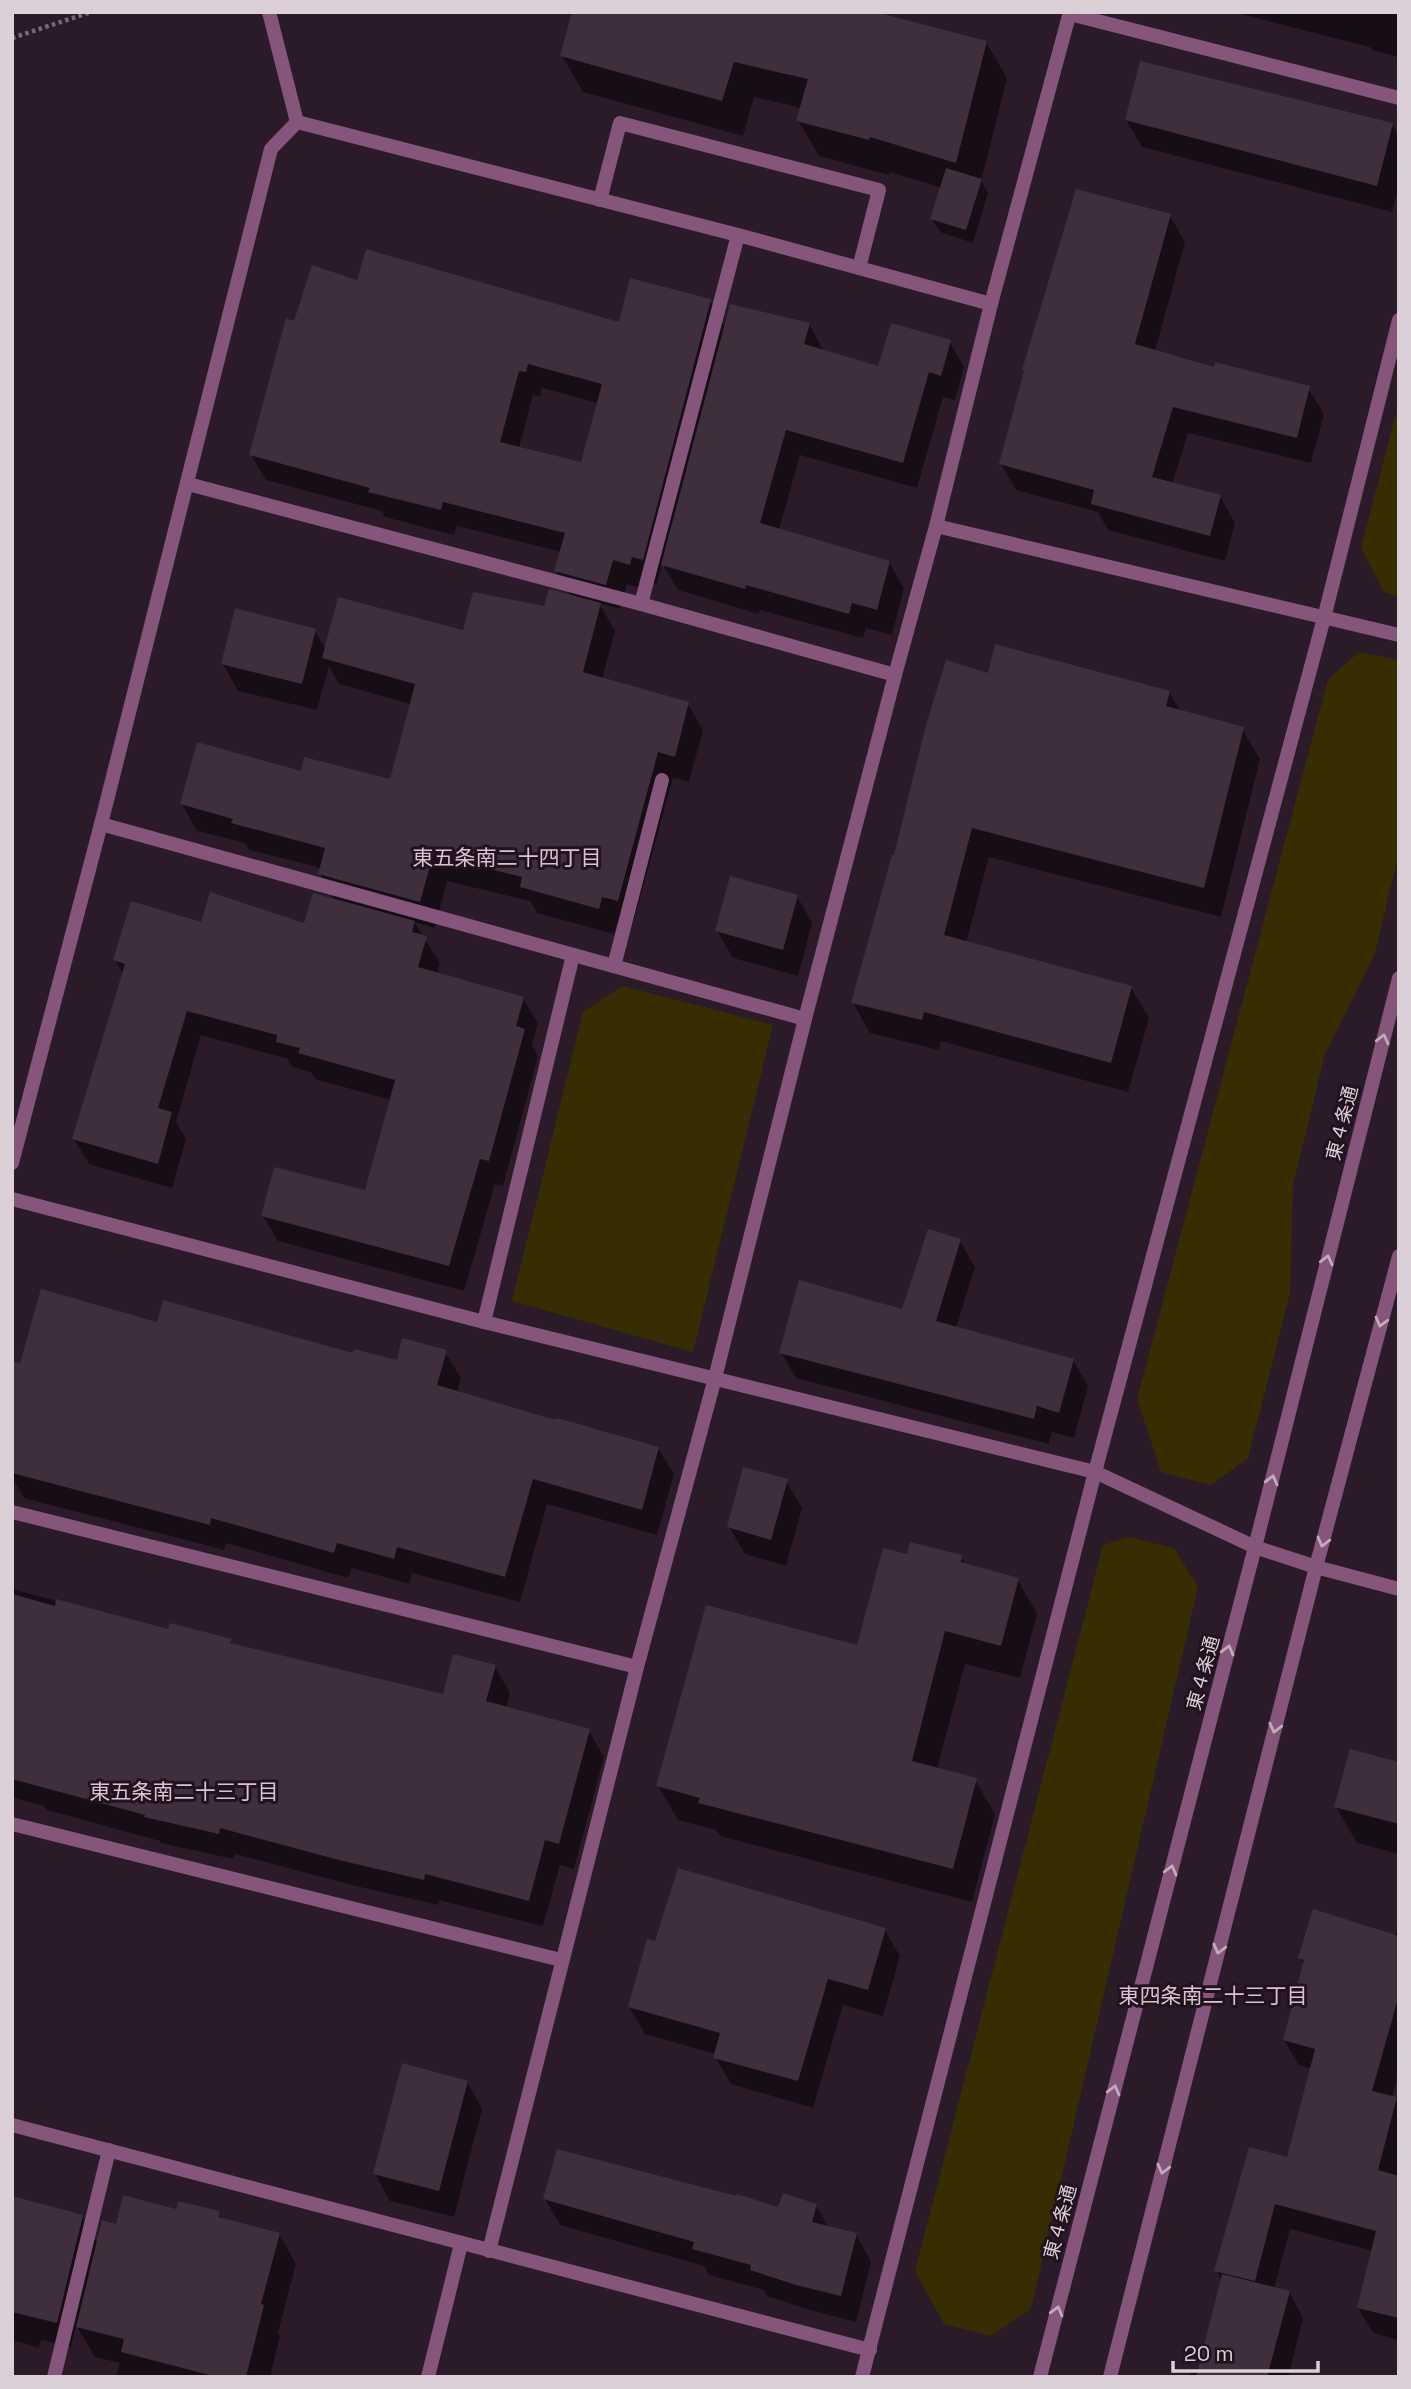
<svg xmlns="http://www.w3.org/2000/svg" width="1411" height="2389" viewBox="0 0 1411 2389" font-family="'Space Grotesk','Noto Sans JP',sans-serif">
  <rect width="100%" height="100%" fill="#2b1b28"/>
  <!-- green -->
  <g fill="#362d03">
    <polygon points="1399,402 1399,597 1384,592 1361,548"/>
    <polygon points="1359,652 1399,660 1399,852 1375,953 1325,1054 1293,1185 1290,1293 1248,1458 1211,1485 1161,1472 1137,1399 1328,679"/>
    <polygon points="623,986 773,1025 693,1352 512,1301 583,1012"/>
    <polygon points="1129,1537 1174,1548 1198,1587 1031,2309 990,2336 944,2324 915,2271 1103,1545"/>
  </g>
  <!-- shadow -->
  <g fill="#0007" fill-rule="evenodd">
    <polygon points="1233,12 1399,12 1399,57 1372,50 1370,47"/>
    <polygon points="986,42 1007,78 981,181 988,193 973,243 940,232 932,219 942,188 890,172 889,175 819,156 798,120 802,108 754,97 743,136 583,92 562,56"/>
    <polygon points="1126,120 1392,125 1399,137 1399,186 1392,212 1142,147"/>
    <polygon points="1170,216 1185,242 1155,351 1215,369 1308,388 1324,414 1311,463 1188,433 1172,484 1220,496 1235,523 1225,561 1108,530 1098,512 1016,490 1001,464"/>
    <path d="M358,282L620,324L710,301L725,327L809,324L823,350L880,368L949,341L964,367L955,400L943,397L917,488L800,455L779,530L889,562L904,588L892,635L866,628L863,638L760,610L759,614L678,590L662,563L657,584L646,581L644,589L627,584L620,609L599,603L615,631L602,679L688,704L703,730L689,782L673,778L632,927L617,923L614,934L537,913L530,901L447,881L435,928L414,922L440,963L437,974L523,998L538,1023L532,1045L538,1056L503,1186L495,1184L464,1291L278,1241L263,1216L366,1192L391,1100L315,1079L311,1072L292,1067L288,1059L201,1035L176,1122L186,1139L172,1188L89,1164L74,1139L124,975L115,960L202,924L306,925L335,901L320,874L321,868L249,850L245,843L197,831L182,804L302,773L391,781L411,704L339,684L329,666L317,710L238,691L223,664L315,631L326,650L464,632L545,608L571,597L556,571L561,552L457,526L454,535L385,517L382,511L266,480L251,455L296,323ZM542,388L598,403L582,464L519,448L533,395L540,396Z"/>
    <polygon points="989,675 1169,692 1181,712 1242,729 1260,759 1221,917 989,857 966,943 1131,988 1149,1018 1128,1092 941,1041 939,1050 870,1033 853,1003"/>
    <polygon points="797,896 812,923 798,976 733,958 717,931"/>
    <polygon points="960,1241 975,1267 956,1328 1073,1360 1088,1386 1074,1438 1052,1432 1049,1444 796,1378 781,1352 903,1311"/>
    <polygon points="158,1324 398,1363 445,1352 461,1378 457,1392 558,1422 658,1448 674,1474 657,1535 547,1504 520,1602 412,1573 409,1584 352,1568 348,1578 226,1543 224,1550 24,1498 12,1477 12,1363 21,1365"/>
    <polygon points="786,1481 802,1508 786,1566 745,1554 729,1527"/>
    <polygon points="909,1556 961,1557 967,1566 1018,1580 1037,1614 1020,1678 965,1664 937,1769 975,1780 995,1814 972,1902 720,1836 716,1830 678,1820 658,1786 858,1648"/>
    <polygon points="12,1589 169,1631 230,1641 233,1646 444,1696 495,1667 510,1693 506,1708 589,1731 604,1757 574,1869 560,1865 543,1926 439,1900 438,1905 356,1886 235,1854 233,1859 161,1843 160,1841 47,1810 44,1806 12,1797"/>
    <polygon points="1399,1764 1399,1854 1357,1843 1336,1807"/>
    <polygon points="1399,1924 1399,2072 1392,2097 1396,2099 1399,2103 1399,2340 1373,2333 1358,2308 1373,2251 1290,2229 1274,2289 1289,2292 1303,2318 1288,2377 1190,2377 1192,2369 1199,2371 1222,2281 1216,2270 1289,2159 1312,2069 1299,2065 1284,2040 1305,1965 1300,1958 1395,1936"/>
    <polygon points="884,1929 900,1956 883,2016 843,2005 813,2108 731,2084 715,2057 716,2054 645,2034 629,2007 656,1943"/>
    <polygon points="467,2082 482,2109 454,2217 390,2201 375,2174"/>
    <polygon points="545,2199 779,2209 816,2206 829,2228 856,2235 871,2261 856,2322 813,2311 767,2296 764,2290 709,2275 704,2266 560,2225"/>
    <polygon points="178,2211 219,2213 223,2220 279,2234 296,2264 278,2333 280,2336 270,2377 116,2377 120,2363 95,2357 76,2325 71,2347 41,2340 39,2348 12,2340 12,2216 82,2216 98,2244 117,2226"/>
  </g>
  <!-- building -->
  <g fill="#3f2e3b" fill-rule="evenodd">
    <polygon points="572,12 875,12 987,41 956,163 870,137 869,140 796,121 808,79 734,62 722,101 560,56"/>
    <polygon points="1140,61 1393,123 1377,186 1125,120"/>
    <polygon points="946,168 982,179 966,230 930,219"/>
    <polygon points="1076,189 1171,214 1135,344 1214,367 1215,362 1310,386 1297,438 1173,407 1152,477 1221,495 1210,536 1091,504 1094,490 999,464 1024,371 1022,370"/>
    <path d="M366,249L619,322L630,278L711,299L643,560L632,557L630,565L613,560L606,585L554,571L565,533L443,502L441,510L368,492L370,488L249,455L286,318L294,321L312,265L357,280ZM528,364L602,384L581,462L500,442L519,371L526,372Z"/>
    <polygon points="730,304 810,323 804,344 878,366 891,323 951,340 941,376 929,372 903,463 786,430 760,523 890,561 877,610 852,603 849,614 746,585 745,589 661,565"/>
    <polygon points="549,589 601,603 583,672 689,702 675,757 658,752 618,901 602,897 599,909 520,887 522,877 433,855 420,902 318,874 325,848 231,823 233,819 180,804 197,742 301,771 304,757 390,779 415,684 322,658 338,597 463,630 473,592 544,606"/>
    <polygon points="235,608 316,629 302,684 221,664"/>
    <polygon points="995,644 1170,691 1166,706 1244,727 1204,888 972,828 944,935 1132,986 1111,1063 924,1012 922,1020 851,1003 892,855 894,855 926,725 946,660 988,673"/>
    <polygon points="730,876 798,895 783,950 715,931"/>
    <polygon points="210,892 304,923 313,893 415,921 412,932 427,936 418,967 524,997 516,1026 525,1029 489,1161 480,1159 449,1266 261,1216 274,1167 365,1190 395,1080 298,1053 300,1048 276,1042 277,1035 187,1011 158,1108 172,1112 158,1164 72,1139 125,964 113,960 131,901 201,922"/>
    <polygon points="928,1229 961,1239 936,1321 1074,1359 1059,1413 1037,1406 1034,1419 779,1353 799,1280 902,1309"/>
    <polygon points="41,1289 157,1322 163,1300 353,1353 354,1349 397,1360 402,1338 447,1350 437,1385 556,1420 557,1418 659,1447 642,1510 533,1479 505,1577 397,1547 394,1559 337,1543 334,1553 211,1518 210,1525 12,1473 12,1361 20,1363"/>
    <polygon points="743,1467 788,1479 771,1540 727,1527"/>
    <polygon points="910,1542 962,1555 961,1562 1019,1578 1001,1646 945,1631 912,1761 977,1778 953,1869 698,1803 700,1798 656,1786 706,1605 857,1645 883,1548 907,1554"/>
    <polygon points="12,1594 55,1606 56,1599 168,1629 170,1623 232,1639 230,1643 443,1694 453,1654 496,1665 486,1701 590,1729 559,1844 545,1840 529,1901 425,1874 424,1880 339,1860 220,1828 219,1834 144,1817 145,1815 12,1779"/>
    <polygon points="1350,1749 1399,1762 1399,1824 1334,1807"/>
    <polygon points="678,1868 886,1928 868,1990 828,1979 798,2081 713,2058 720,2033 628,2007 647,1939 655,1941"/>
    <polygon points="1313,1909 1399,1936 1399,1995 1372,2091 1397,2097 1378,2170 1399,2176 1399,2318 1357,2308 1376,2231 1275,2204 1255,2281 1214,2271 1249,2147 1287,2157 1315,2049 1283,2040 1304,1960 1298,1958"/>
    <polygon points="402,2063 468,2081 439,2191 373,2174"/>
    <polygon points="557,2149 736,2196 737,2194 778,2207 783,2193 817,2204 812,2222 857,2233 841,2296 796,2285 750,2270 751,2265 692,2249 694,2242 543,2199"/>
    <polygon points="123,2195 176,2209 178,2201 220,2211 219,2217 280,2233 261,2304 264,2305 246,2377 217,2377 121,2352 124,2339 76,2327 102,2220 116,2224"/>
    <polygon points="12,2196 83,2215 57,2323 12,2312"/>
    <polygon points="1222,2274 1290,2291 1267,2377 1196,2377"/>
  </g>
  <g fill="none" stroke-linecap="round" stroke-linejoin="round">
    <!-- path -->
    <polyline stroke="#796b76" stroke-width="4.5" stroke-dasharray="3.5 3.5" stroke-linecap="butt" points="12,38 91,12"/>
    <!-- service -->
    <g stroke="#85557b" stroke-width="14">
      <polyline points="1070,14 1399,98"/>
      <polyline points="600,200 620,123 879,190 859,268"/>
      <polyline points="614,966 662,780"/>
      <polyline points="428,2377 461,2244"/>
    </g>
    <!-- minor -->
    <g stroke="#85557b" stroke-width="14">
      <polyline points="269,12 297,122"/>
      <polyline points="188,484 641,604 895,675"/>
      <polyline points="936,526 1399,635"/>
      <polyline points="641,604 738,235"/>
      <polyline points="101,824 805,1019"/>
      <polyline points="12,1163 101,824 271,149 297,122 738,235 991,304"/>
      <polyline points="12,1199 484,1322 1095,1472 1255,1547 1316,1567 1399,1589"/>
      <polyline points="484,1322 573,955"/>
      <polyline points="12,1512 637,1667"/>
      <polyline points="12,1824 561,1960"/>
      <polyline points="12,2125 870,2350"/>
      <polyline points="489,2251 637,1667 715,1378 805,1019 895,675 936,526 991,304 1070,12"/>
      <polyline points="54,2377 109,2150"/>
      <polyline points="862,2377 1095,1472 1324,618 1399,320"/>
    </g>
    <!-- tertiary -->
    <g stroke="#85557b" stroke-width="14">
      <polyline points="1040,2377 1255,1547 1399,978"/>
      <polyline points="1110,2377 1316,1567 1399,1256"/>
    </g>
  </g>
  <!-- one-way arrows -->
  <defs><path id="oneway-chevron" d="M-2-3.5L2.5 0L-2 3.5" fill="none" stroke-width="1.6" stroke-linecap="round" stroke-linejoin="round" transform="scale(1.75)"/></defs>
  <g stroke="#c1abbc">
    <use href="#oneway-chevron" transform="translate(1383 1039) rotate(-76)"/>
    <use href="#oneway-chevron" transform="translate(1327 1260) rotate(-76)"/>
    <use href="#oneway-chevron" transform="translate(1381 1322) rotate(105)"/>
    <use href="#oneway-chevron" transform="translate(1272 1480) rotate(-76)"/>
    <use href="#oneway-chevron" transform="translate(1323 1542) rotate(105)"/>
    <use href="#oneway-chevron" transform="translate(1228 1650) rotate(-75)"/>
    <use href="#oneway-chevron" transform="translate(1275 1728) rotate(104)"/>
    <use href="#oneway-chevron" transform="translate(1171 1870) rotate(-75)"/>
    <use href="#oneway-chevron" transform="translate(1219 1949) rotate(104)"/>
    <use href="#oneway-chevron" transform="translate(1114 2090) rotate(-75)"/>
    <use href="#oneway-chevron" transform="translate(1163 2169) rotate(104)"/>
    <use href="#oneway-chevron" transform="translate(1057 2311) rotate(-75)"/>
  </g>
  <g text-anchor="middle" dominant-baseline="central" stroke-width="6" stroke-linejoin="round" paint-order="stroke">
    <!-- street labels -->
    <g font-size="19" fill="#dbd0d8" stroke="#21121e">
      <text transform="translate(1342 1123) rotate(-76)">東４条通</text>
      <text transform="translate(1203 1673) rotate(-75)">東４条通</text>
      <text transform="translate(1060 2222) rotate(-75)">東４条通</text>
    </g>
    <!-- neighbourhood labels -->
    <g font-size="21" fill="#d9c3d3" stroke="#21121e">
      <text x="507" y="857">東五条南二十四丁目</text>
      <text x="184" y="1791">東五条南二十三丁目</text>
      <text x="1213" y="1995">東四条南二十三丁目</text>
    </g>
  </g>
  <!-- border -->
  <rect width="1411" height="2389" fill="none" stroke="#dbd0d8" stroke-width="28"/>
  <!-- scale -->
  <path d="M1173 2361v10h145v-10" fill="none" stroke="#dbd0d8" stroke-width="3.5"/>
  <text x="1184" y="2361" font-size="21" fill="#dbd0d8" stroke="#21121e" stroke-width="5" paint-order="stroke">20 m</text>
</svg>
